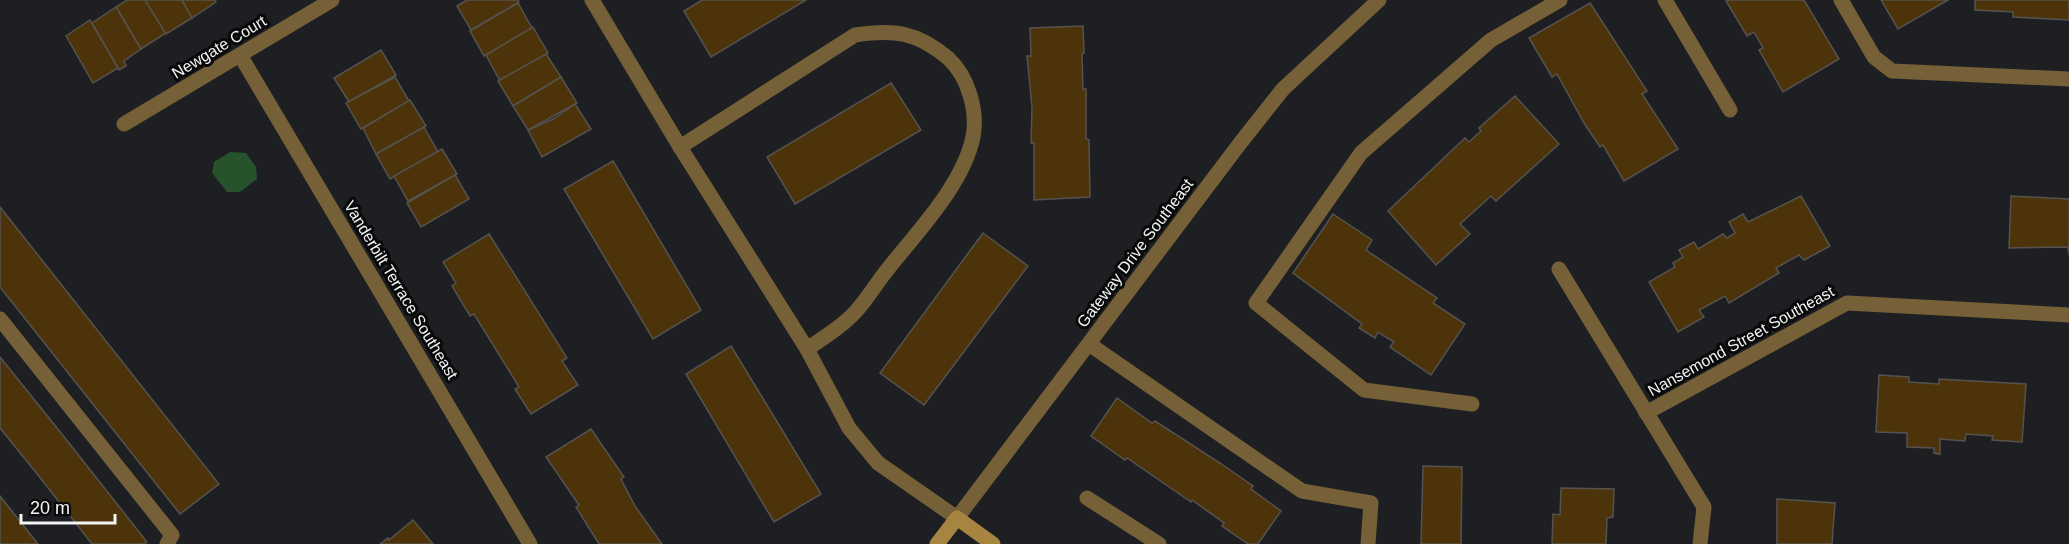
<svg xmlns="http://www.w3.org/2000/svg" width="2069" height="544" viewBox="0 0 2069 544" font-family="Arial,sans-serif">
  <rect width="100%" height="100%" fill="#1e1f22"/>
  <!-- green -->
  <polygon fill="#26522c" points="230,152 246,153 256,167 257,179 240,192 227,192 212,173 214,162"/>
  <!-- building -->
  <g fill="#4d330a" stroke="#555350" stroke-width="1.5">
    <polygon points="127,0 145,0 166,33 141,49 116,7"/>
    <polygon points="145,0 182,0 192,18 166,34"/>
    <polygon points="182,0 215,0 216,2 192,18"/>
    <polygon points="467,0 518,0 519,2 471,30 457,6"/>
    <polygon points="702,0 806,0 711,57 684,11"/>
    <polygon points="1729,0 1804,0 1839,59 1783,92 1759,50 1763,48 1754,32 1747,36 1726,1"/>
    <polygon points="1881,0 1948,0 1898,29"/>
    <polygon points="1975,0 2069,0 2069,20 2013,17 2013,12 1975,10"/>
    <polygon points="518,3 532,28 484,56 470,31"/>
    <polygon points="1590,3 1647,91 1642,94 1678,149 1624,181 1603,145 1600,147 1584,123 1557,74 1552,77 1529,38"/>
    <polygon points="116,7 141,49 124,61 126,66 119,70 92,23"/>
    <polygon points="90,20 118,68 93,83 66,36"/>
    <polygon points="1083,26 1084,53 1082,54 1083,89 1086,89 1086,139 1089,140 1090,197 1034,200 1034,143 1031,143 1032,107 1027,56 1031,56 1030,28"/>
    <polygon points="533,27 548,53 500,81 486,55"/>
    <polygon points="381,50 396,75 349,102 334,78"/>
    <polygon points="546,54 561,77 513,106 498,81"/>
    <polygon points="395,77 409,101 361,129 346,103"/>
    <polygon points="561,77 577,103 528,130 513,106"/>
    <polygon points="891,83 921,130 795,204 767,157"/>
    <polygon points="1515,96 1559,144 1496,201 1491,196 1460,224 1470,234 1436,265 1388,211 1465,138 1469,142 1481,131 1479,128"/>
    <polygon points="410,100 426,126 376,154 363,128"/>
    <polygon points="575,104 591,129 542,157 528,130 553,119"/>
    <polygon points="424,127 438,152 390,179 376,154"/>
    <polygon points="442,149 457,174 408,201 394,176"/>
    <polygon points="613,161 701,310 653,339 564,189"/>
    <polygon points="455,175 469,199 421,227 407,203"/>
    <polygon points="1801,196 1830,246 1804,260 1799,255 1776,268 1779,273 1729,303 1725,296 1699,310 1704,317 1678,332 1649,282 1675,267 1673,263 1683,257 1679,250 1694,242 1698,249 1723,234 1727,238 1735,233 1729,222 1743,214 1748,222"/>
    <polygon points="2011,196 2069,199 2069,255 2068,247 2009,248"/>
    <polygon points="0,207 219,484 180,514 0,287"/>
    <polygon points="1333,214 1372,240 1366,250 1437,298 1433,303 1465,324 1431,375 1390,347 1394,342 1378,332 1375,338 1359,328 1362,324 1293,273"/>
    <polygon points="983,233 1028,266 924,405 880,373"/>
    <polygon points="489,234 567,358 562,361 578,385 531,414 515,389 519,387 474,314 470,316 452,286 456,283 443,262"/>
    <polygon points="731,346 821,494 774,522 686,374"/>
    <polygon points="0,357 65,438 147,542 144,544 92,544 38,475 0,428"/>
    <polygon points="1879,375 1909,377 1909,382 1939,384 1939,379 2026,384 2022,442 1992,440 1993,436 1966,434 1965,441 1940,439 1940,454 1934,453 1934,448 1907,447 1907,433 1876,432"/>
    <polygon points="1117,398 1152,423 1155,421 1220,463 1253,486 1251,489 1281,511 1258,544 1248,544 1222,526 1224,523 1192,500 1191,502 1127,458 1125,460 1091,436"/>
    <polygon points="591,429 624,477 621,479 635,506 662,544 599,544 576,507 579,505 546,457"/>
    <polygon points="1423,466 1462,467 1461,544 1421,544"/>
    <polygon points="1561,488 1614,489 1613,517 1607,518 1606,544 1552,544 1553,514 1560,515"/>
    <polygon points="0,496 11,510 38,544 0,544"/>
    <polygon points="1777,499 1835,503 1832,544 1777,544"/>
    <polygon points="413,520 433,544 380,544 388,538 389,540"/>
  </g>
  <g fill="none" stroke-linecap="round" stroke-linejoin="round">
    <!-- lane -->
    <g stroke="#766038" stroke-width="15">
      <polyline points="1665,0 1730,110"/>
      <polyline points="1841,0 1874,57 1892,71 2069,79"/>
      <polyline points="0,319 172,535 167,544"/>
      <polyline points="1089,344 1302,491 1371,503 1368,544"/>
      <polyline points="1472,404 1364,390 1256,303 1361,153 1491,40 1560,0"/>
      <polyline points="1087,498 1159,544"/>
    </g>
    <!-- street -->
    <g stroke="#766038" stroke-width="15">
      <polyline points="592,0 680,147 807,349 849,428 878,463 957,518 1241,142 1283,89 1379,0"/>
      <polyline points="240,55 530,544"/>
      <polyline points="124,124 332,0"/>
      <path d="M680,147L855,35C894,29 917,32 948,58C968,76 978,111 973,137C963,186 914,235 884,274C873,288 862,308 847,320C835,331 820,340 807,349"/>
      <polyline points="1559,269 1704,507 1700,544"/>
      <polyline points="1646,413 1847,303 2069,315"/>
    </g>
    <!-- secondary -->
    <polyline stroke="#a78541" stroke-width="15" points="937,544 957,518 993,544"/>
  </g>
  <g text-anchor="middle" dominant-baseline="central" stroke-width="6" stroke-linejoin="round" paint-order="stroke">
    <!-- street labels -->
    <g font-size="16" fill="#f3f4f5" stroke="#09090a">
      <text transform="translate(219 47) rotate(-31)">Newgate Court</text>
      <text transform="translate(1135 253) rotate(-53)">Gateway Drive Southeast</text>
      <text transform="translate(401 290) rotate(59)">Vanderbilt Terrace Southeast</text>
      <text transform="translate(1741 341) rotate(-29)">Nansemond Street Southeast</text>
    </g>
  </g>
  <!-- scale -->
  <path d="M21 514v9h94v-9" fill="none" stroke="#f3f4f5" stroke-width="3"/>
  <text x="30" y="514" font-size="18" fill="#f3f4f5" stroke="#09090a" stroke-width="4.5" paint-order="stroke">20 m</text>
</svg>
